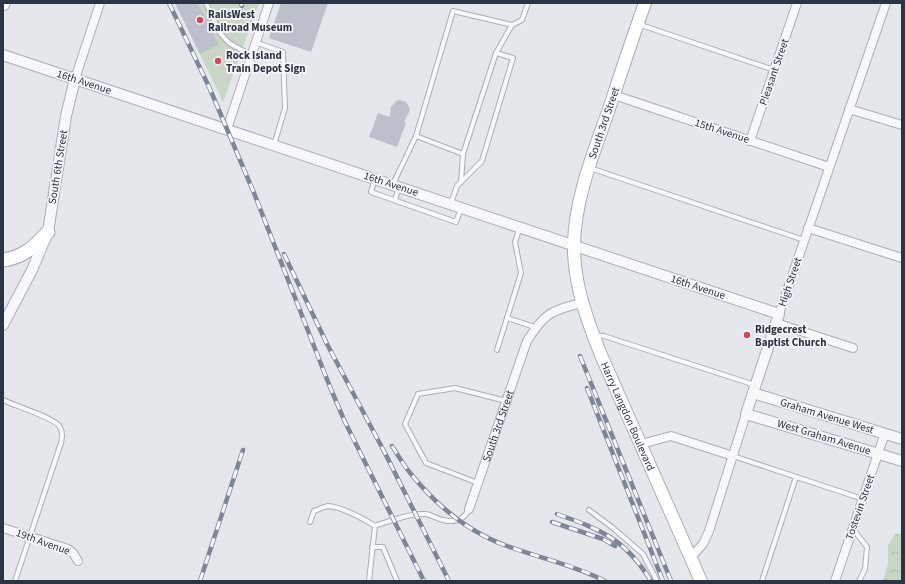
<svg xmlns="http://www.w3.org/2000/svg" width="905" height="584" viewBox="0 0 905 584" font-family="'Source Sans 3',sans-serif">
  <defs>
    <pattern id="forest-crowns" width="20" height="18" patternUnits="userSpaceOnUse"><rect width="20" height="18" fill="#c9d6c5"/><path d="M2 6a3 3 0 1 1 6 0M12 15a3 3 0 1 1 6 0" fill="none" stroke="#adb8ab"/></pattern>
  </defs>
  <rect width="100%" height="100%" fill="#e4e7ec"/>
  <!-- forest -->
  <polygon fill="url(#forest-crowns)" points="895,534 902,534 902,581 883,581 888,564 888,545"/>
  <!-- green -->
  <polygon fill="#c9d6c5" points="175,3 259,3 223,102"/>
  <!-- building -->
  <g fill="#bbc0ca">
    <polygon points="175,3 197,3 206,18 209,17 215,31 213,32 218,45 200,54"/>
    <polygon points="281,3 328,3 311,52 269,38"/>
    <polygon points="400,100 406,102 410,109 409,112 404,122 406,123 397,147 369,137 378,113 390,117 391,107 396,101"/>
  </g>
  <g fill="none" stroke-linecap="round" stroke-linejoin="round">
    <!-- service casing -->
    <g stroke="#a9aeb7" stroke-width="6">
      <g id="service">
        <polyline points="206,3 220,33 229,43 251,55"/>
        <polyline points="638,24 774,70"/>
        <polyline points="255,42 283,52 285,108 274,145"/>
        <polyline points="416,136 463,154"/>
        <polyline points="590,168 804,240"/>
        <polyline points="375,179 371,192 456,222 461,208"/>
        <polyline points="461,182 463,154 496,53"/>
        <polyline points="393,184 416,136 453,11 512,25 522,20 528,3"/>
        <polyline points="395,200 399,187"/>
        <polyline points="451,203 457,186 482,161 513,58 496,53 512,25"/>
        <polyline points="507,318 535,327"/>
        <polyline points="595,335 604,336 755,385"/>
        <polyline points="497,350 521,273 515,242 520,227"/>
        <path d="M3,400C15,406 56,418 60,427C63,433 62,437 61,443L15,581"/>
        <polyline points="733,456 863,499"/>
        <polyline points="478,483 426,463 405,424 418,394 455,388 506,401"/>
        <polyline points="589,510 613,528 643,554 657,581"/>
        <path d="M310,522L314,511C318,510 324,506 329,506C344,508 362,518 375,526"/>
        <polyline points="853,529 867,547 865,569 859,581"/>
        <polyline points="372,547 383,547 397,581"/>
        <path d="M369,581L375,526C390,521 410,513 426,514C432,515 437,519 443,520C455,523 464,520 469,509"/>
        <polyline points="762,581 796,477"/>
      </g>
    </g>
    <!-- minor casing -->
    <g stroke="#a9aeb7" stroke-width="10">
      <g id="minor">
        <polyline points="75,79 100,3"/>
        <polyline points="614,95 829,167"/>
        <polyline points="849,109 902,125"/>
        <polyline points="227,129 269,3"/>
        <polyline points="750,141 797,3"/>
        <polyline points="808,228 902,258"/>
        <polyline points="779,314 886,3"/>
        <polyline points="776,323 853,348"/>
        <polyline points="641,444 671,436 733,456"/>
        <path id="s1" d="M469,509L527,341C544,314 551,310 582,303"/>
        <polyline points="3,528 68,549 73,553 78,561"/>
        <polyline points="691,557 703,544 709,531 746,414"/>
        <polyline points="835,581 885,433"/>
      </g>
    </g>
    <!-- tertiary casing -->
    <g stroke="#a9aeb7" stroke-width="12">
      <g id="tertiary">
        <polyline points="3,55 779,314 746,414 902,461"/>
        <polyline points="3,325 32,270 48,232 66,116 75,79"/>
        <polyline points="753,393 902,439"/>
      </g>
    </g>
    <!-- secondary casing -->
    <g stroke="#a9aeb7" stroke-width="14">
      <g id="secondary">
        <path id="s2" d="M645,3C632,39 620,76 608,112C593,154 575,199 574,244C573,282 587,320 601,355L701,581"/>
      </g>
    </g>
    <!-- primary casing -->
    <g stroke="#a3abb8" stroke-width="15">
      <g id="primary">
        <polyline points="3,4 3,3"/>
        <path d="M3,260C24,257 34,247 48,232"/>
      </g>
    </g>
    <!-- service -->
    <use href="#service" stroke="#f7f8fa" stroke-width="4"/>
    <!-- minor -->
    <use href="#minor" stroke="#f7f8fa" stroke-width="8"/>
    <!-- tertiary -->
    <use href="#tertiary" stroke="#f7f8fa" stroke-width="10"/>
    <!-- secondary -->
    <use href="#secondary" stroke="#fff" stroke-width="12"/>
    <!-- primary -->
    <use href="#primary" stroke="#fff" stroke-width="13"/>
    <!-- rail casing -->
    <g stroke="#7d8696" stroke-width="4.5">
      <g id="rail">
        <polyline points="169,3 210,89 254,193 330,387 345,422 424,581"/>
        <polyline points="241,3 242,6"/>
        <polyline points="284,254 327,344 386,455 449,581"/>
        <polyline points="580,356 671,581"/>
        <polyline points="587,388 663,581"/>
        <path d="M392,446C398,455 404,466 411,474C437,506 468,532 507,546C540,558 574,565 605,581"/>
        <path d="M557,514C602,530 625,539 651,581"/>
        <polyline points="552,522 603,539 615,546"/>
        <polyline points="200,581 243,450"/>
      </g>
    </g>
    <!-- rail -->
    <use href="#rail" stroke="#f4f6f9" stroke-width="3" stroke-dasharray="9" stroke-linecap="butt"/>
  </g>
  <!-- markers -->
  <g fill="#d1495b" stroke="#f4f6f9" stroke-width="1.5">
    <circle cx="200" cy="20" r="4"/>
    <circle cx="218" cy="61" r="4"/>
    <circle cx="747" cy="335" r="4"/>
  </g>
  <g text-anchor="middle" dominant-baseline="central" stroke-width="3.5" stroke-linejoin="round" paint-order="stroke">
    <!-- poi labels -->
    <g font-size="11" font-weight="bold" fill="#2b3445" stroke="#f4f6f9" text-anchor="start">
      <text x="208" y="14">RailsWest<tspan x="208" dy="13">Railroad Museum</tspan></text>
      <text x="226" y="55">Rock Island<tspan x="226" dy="13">Train Depot Sign</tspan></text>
      <text x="755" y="329">Ridgecrest<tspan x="755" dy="13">Baptist Church</tspan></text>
    </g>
    <!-- street labels -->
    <g font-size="11" fill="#2b3445" stroke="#f4f6f9">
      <text transform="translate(774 72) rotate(-71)">Pleasant Street</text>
      <text transform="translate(84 82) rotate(18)">16th Avenue</text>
      <text transform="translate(604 123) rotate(-71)">South 3rd Street</text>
      <text transform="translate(722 131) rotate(18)">15th Avenue</text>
      <text transform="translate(58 167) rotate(-81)">South 6th Street</text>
      <text transform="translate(391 184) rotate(18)">16th Avenue</text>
      <text transform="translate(790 282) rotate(-71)">High Street</text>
      <text transform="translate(698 287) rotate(18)">16th Avenue</text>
      <text stroke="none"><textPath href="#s2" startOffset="434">Harry Langdon Boulevard</textPath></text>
      <text transform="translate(827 416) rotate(17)">Graham Avenue West</text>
      <text stroke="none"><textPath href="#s1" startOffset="88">South 3rd Street</textPath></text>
      <text transform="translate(824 437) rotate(17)">West Graham Avenue</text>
      <text transform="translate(860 507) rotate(-71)">Tostevin Street</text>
      <text transform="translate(43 542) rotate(20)">19th Avenue</text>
    </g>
  </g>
  <!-- border -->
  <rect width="905" height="584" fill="none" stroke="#2b3445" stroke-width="8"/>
</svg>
